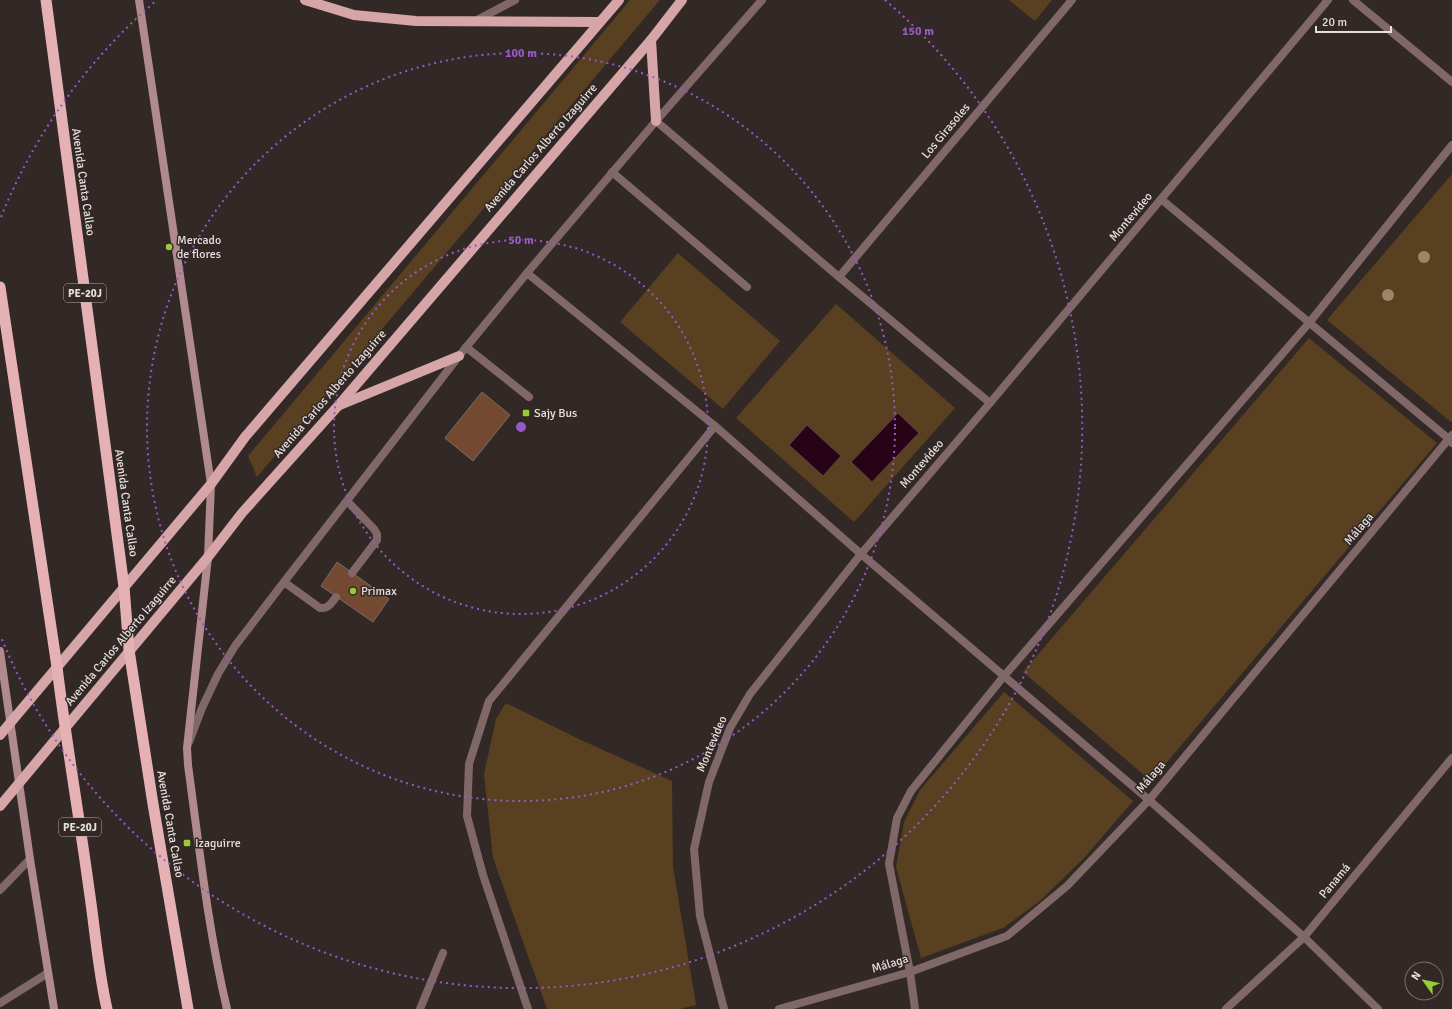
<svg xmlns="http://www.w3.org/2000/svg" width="1452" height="1009" viewBox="0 0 1452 1009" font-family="Signika,sans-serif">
  <rect width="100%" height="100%" fill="#322826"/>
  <!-- green -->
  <g fill="#594021">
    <polygon points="630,0 660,0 257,477 248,456"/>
    <polygon points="1009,0 1052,0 1035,21"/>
    <polygon points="1452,174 1452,421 1451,422 1327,320"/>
    <polygon points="678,253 780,341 723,409 620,322"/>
    <polygon points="836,304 955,408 854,522 736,418"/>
    <polygon points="1309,338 1437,443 1151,781 1023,672"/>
    <polygon points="1004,692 1133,801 1085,857 1040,901 1003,928 921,958 896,867 904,822 920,790"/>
    <polygon points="506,703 581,740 672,781 673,867 696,1005 680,1009 547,1009 493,858 484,774 496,719"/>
  </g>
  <!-- water -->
  <g fill="#280315" stroke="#614551">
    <polygon points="898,413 919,433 872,482 851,462"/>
    <polygon points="807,425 841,456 823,476 789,445"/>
  </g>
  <!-- building -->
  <g fill="#734a31" stroke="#786d68">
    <polygon points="482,392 510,415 473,461 445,438"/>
    <polygon points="337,562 389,599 373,622 321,586"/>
  </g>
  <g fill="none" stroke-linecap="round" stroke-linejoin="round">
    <!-- service -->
    <g stroke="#806869" stroke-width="8">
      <polyline points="612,172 747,287"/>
      <polyline points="466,347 529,397"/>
      <polyline points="347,501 374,529 377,534 377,540 352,573"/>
      <path d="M284,582L320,608C329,609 331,603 336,597"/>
      <polyline points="0,1003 48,973"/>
      <polyline points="420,1009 443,953"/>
    </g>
    <!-- minor -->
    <g stroke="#806869" stroke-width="8">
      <polyline points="1353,0 1452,82"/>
      <polyline points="656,121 839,277 990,403"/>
      <polyline points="1161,199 1449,439 1452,443"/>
      <polyline points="527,273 715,426 861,554 1149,800 1304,937 1378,1009"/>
      <polyline points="839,277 1072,0"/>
      <polyline points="0,890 30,859"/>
      <polyline points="528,1009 483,875 467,816 469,764 489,701 715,426"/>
      <polyline points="724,1009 700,916 694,849 709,782 730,728 750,694 861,554 990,403 1328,0"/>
      <polyline points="779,1009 910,972 1007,936 1067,886 1149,800 1452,435"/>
      <polyline points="915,1009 910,972 889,864 897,818 911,791 1004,676 1309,323 1452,145"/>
      <polyline points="1226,1009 1304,937 1452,758"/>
    </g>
    <!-- tertiary -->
    <g stroke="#806869" stroke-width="8">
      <polyline points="475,21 515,0"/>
      <polyline points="189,742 202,708 218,674 235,646 284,582 459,356 527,273 656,121 762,0"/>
    </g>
    <!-- secondary -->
    <g stroke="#b08a8d" stroke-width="8">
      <path d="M139,0L211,484L208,557L187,748L188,765C199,846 208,929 227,1009"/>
      <polyline points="0,651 30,859 54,1009"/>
    </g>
    <!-- primary -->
    <g stroke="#d5a5a8" stroke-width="10">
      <polyline points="305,0 354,15 416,21 599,22"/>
      <polyline points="651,40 656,121"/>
      <polyline points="340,405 459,356"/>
      <polyline points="0,735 211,484 245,437 619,0"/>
      <polyline points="0,806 208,557 242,513 338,406 651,40 682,0"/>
    </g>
    <!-- trunk -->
    <g stroke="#e6b1b4" stroke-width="11">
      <polyline points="46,0 124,587 129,650 153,804 188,1009"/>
      <path d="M0,287L57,667C66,741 79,815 89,889C95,929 98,970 107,1009"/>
    </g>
  </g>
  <!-- trees -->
  <g fill="#9f8469">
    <circle cx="1424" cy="257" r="6"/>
    <circle cx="1388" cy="295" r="6"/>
  </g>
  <!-- distance rings -->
  <g fill="none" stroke="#9659c6" stroke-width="2" stroke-dasharray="2 4">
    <circle cx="521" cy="427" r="187"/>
    <circle cx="521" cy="427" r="374"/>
    <path d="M1 217A561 561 0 0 1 157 0M885 0A561 561 0 1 1 1 637"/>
  </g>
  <!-- markers -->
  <g fill="#97cc38" stroke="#322826" stroke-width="1.5">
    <circle cx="169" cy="247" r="4"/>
    <rect x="522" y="409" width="8" height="8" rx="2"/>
    <circle cx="353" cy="591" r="4"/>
    <rect x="183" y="839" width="8" height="8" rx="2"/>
  </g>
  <g text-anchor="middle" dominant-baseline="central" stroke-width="3" stroke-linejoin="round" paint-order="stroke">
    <!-- shield labels -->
    <g fill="#322826" stroke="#b0a8a6" stroke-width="1">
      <rect x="64" y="284" width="42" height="18" rx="3"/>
      <rect x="59" y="818" width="42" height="18" rx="3"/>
    </g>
    <g font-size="11" font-weight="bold" fill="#e6dfdd">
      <text x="85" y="293">PE-20J</text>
      <text x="80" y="827">PE-20J</text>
    </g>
    <!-- street labels -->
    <g font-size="12" fill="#e6dfdd" stroke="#322826">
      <text transform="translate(946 131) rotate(-50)">Los Girasoles</text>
      <text transform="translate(541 148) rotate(-49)">Avenida Carlos Alberto Izaguirre</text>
      <text transform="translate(83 182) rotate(82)">Avenida Canta Callao</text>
      <text transform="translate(1131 217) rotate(-50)">Montevideo</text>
      <text transform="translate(330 394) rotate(-49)">Avenida Carlos Alberto Izaguirre</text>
      <text transform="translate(922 464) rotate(-49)">Montevideo</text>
      <text transform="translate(126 503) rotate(82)">Avenida Canta Callao</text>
      <text transform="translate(1359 529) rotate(-50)">Málaga</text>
      <text transform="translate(121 641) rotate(-50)">Avenida Carlos Alberto Izaguirre</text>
      <text transform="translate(712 744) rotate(-67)">Montevideo</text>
      <text transform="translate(1151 777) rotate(-50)">Málaga</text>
      <text transform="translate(170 824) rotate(80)">Avenida Canta Callao</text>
      <text transform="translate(1335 881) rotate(-50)">Panamá</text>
      <text transform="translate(890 964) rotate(-17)">Málaga</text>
    </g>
    <!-- poi labels -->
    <g font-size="12" fill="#e6dfdd" stroke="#322826" text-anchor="start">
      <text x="177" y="240">Mercado<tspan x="177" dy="14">de flores</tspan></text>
      <text x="534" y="413">Sajy Bus</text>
      <text x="361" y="591">Primax</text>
      <text x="195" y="843">Izaguirre</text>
    </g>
  </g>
  <circle cx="521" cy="427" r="6" fill="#9659c6" stroke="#322826" stroke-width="2"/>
  <g font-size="12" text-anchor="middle" font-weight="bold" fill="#9659c6" stroke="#322826" stroke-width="3" stroke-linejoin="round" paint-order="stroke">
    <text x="918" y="35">150 m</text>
    <text x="521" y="57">100 m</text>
    <text x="521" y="244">50 m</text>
  </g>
  <!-- north arrow -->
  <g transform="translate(1424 981) rotate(303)"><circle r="19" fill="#322826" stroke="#7a716f"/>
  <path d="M0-3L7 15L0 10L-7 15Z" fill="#97cc38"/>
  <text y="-6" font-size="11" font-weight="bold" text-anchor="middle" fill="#e6dfdd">N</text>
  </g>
  <!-- scale -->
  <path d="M1316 26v6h75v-6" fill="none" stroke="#e6dfdd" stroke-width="2"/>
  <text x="1322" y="26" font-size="12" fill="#e6dfdd" stroke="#322826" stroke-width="3" paint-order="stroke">20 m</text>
</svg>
